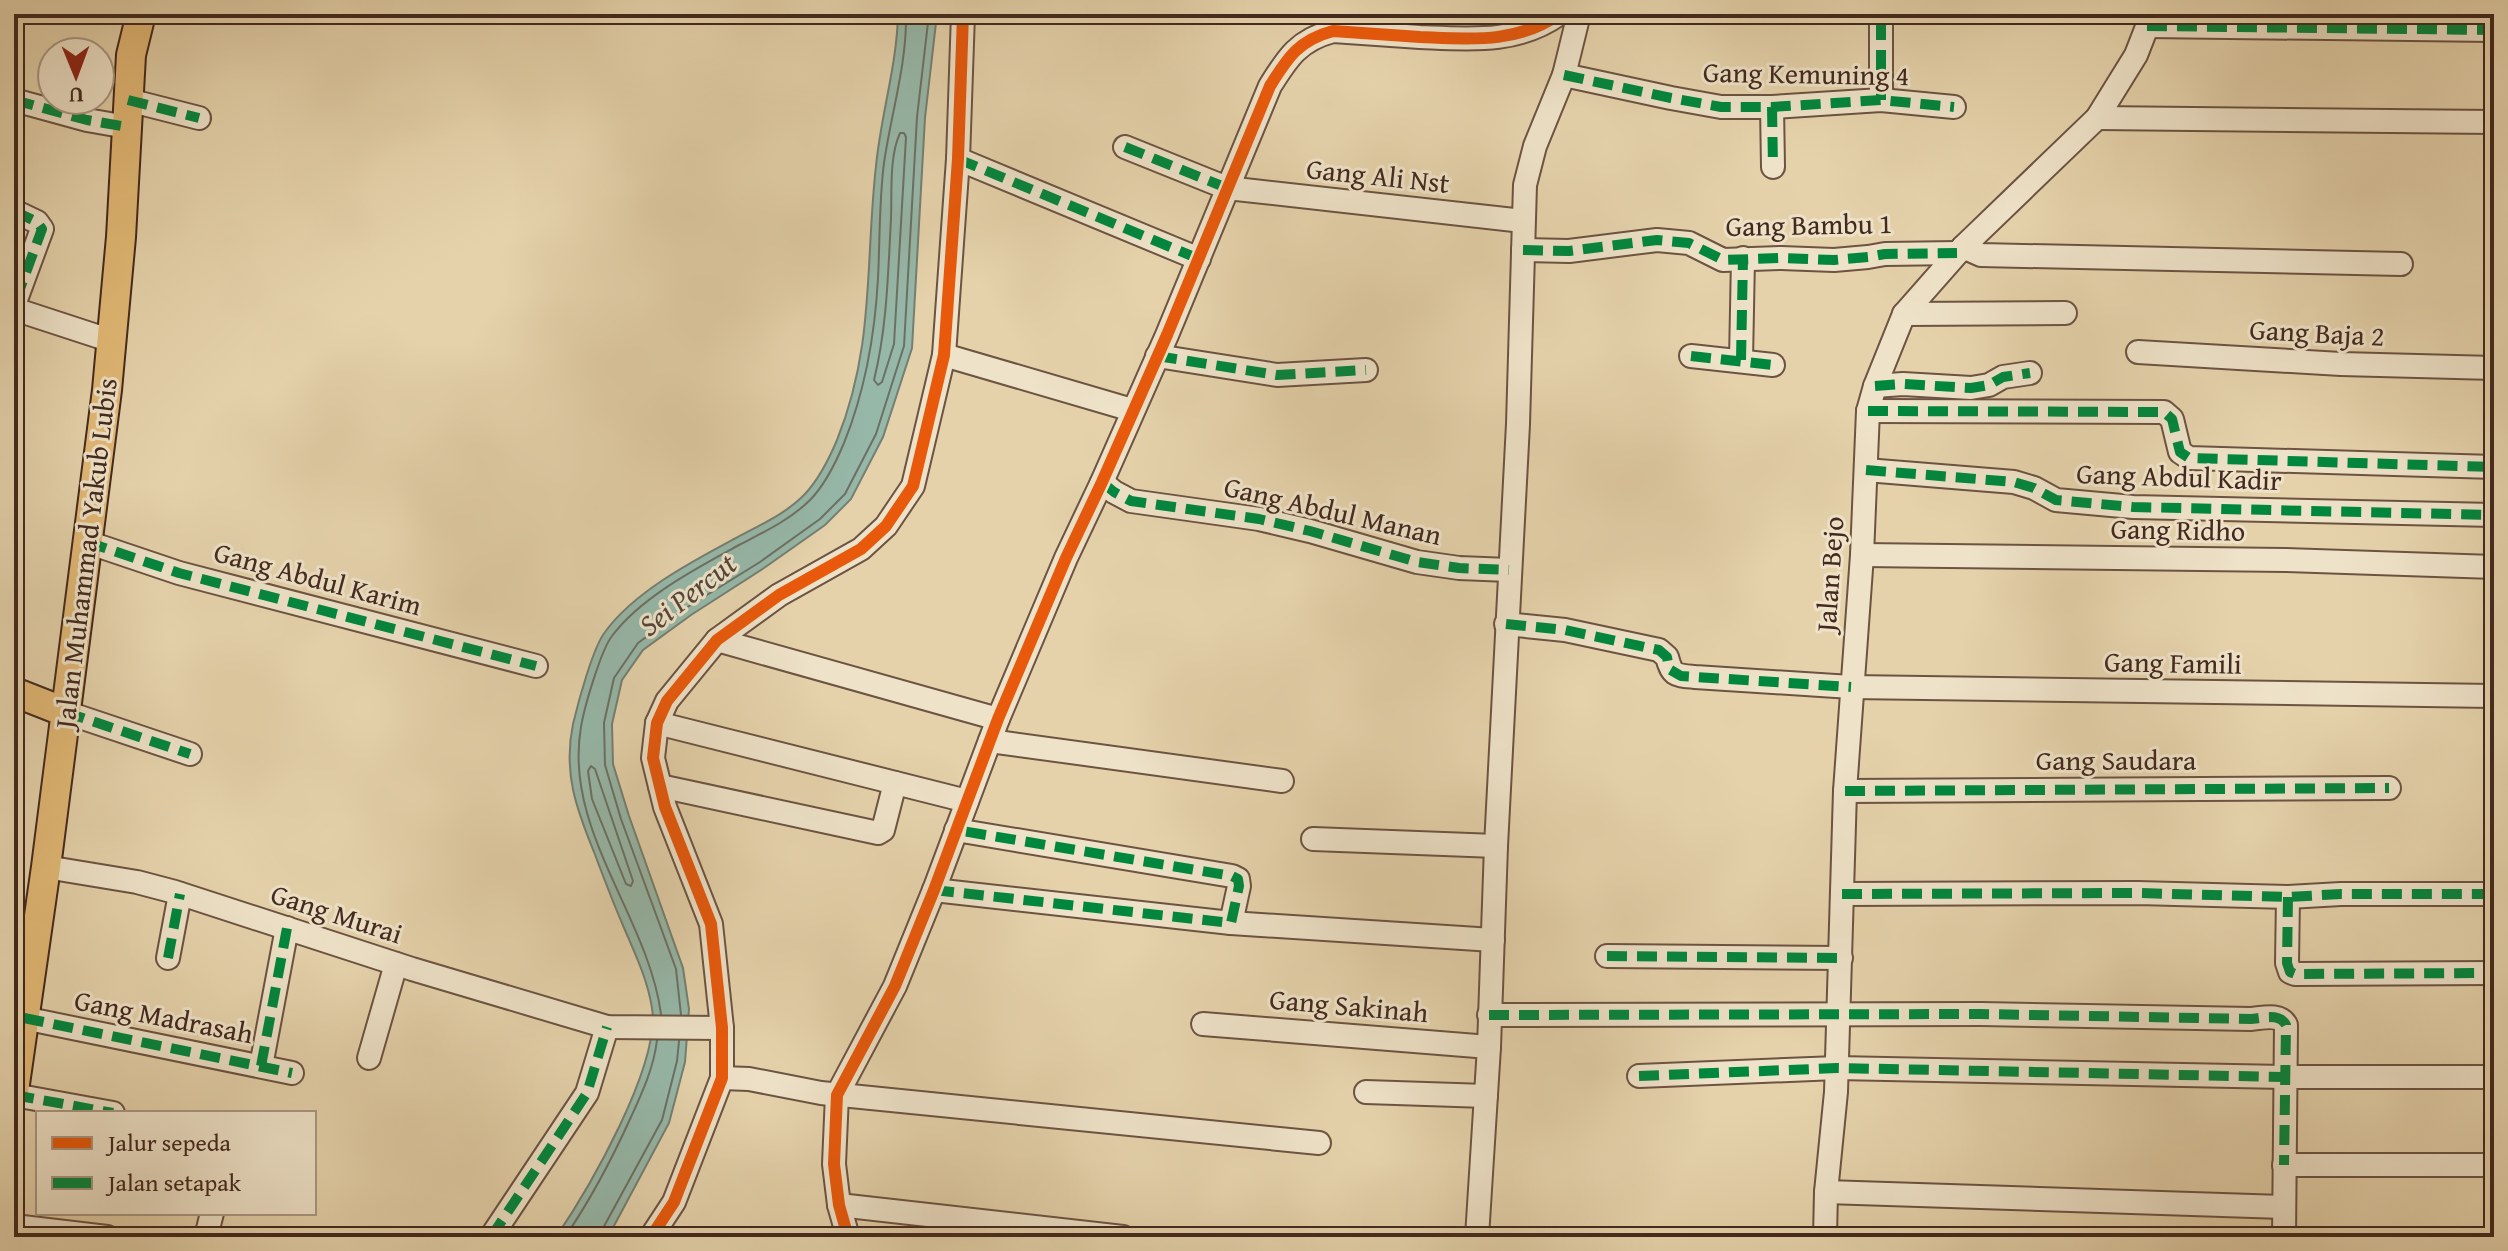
<svg xmlns="http://www.w3.org/2000/svg" width="2508" height="1251" viewBox="0 0 2508 1251" font-family="'Gentium Book Plus',serif">
  <rect width="100%" height="100%" fill="#e5d2ab"/>
  <filter id="stains"><feTurbulence type="fractalNoise" baseFrequency=".0025" numOctaves="4"/><feColorMatrix values="0 0 0 0 .2 0 0 0 0 .09 0 0 0 0 .02 0 0 0 .5 -.17"/></filter>
  <radialGradient id="worn" r=".72"><stop offset=".6" stop-color="#630" stop-opacity="0"/><stop offset="1" stop-color="#630" stop-opacity=".3"/></radialGradient>
  <!-- water -->
  <path fill="#96b8a9" stroke="#757f72" stroke-width="2" d="M898,14H937L925,118L912,348L883,437L851,499L825,525L764,568L691,615L643,650L622,680L612,724L613,764L629,816L683,968L689,1009L685,1062L669,1123L608,1237H556C588,1190 661,1065 652,1008C647,977 634,952 622,923C612,900 603,876 594,852C576,808 563,772 573,724C578,703 593,647 605,632C634,592 691,562 734,539C758,526 786,514 805,494C819,479 829,459 837,440C875,346 865,263 876,166C881,114 897,65 898,14Z"/>
  <g fill="none" stroke-linecap="round" stroke-linejoin="round">
    <!-- shore -->
    <g stroke="#6c7064" stroke-width="2">
      <path d="M900,133H904L906,137L894,344L882,382L878,385L874,380C887,328 888,273 891,219C892,193 889,157 900,133Z"/>
      <polygon points="591,766 595,769 633,881 631,886 626,884 592,799 588,771"/>
      <path d="M661,1014C648,916 563,830 581,727C584,708 601,650 612,636C641,597 697,568 739,545C764,532 790,520 810,500C825,485 836,462 844,443C865,391 875,334 878,278C880,240 879,201 884,163C891,114 907,64 906,14"/>
      <polyline points="681,1015 676,969 621,819 605,765 604,723 614,678 638,643 686,608 760,562 820,519 845,494 876,434 904,346 917,117 929,14"/>
      <path d="M565,1237C591,1199 612,1159 631,1117C642,1093 654,1067 657,1040"/>
      <polyline points="601,1237 602,1230 662,1120 677,1061 679,1041"/>
    </g>
    <!-- minor casing -->
    <g stroke="#6c5342" stroke-width="26">
      <g id="minor">
        <polyline points="2147,26 2494,30"/>
        <polyline points="1564,75 1671,98 1721,107 1772,107 1881,100 1954,107"/>
        <polyline points="14,100 87,120 127,127"/>
        <polyline points="128,100 199,118"/>
        <polyline points="1881,100 1881,14"/>
        <polyline points="1772,107 1773,167"/>
        <polyline points="2097,118 2494,122"/>
        <polyline points="1125,147 1227,188 1523,221"/>
        <polyline points="958,159 1199,259"/>
        <polyline points="14,211 37,222 42,229 14,305"/>
        <polyline points="1963,247 1981,255 2401,264"/>
        <polyline points="1523,250 1569,251 1657,240 1689,243 1723,260 1781,258 1834,260 1868,257 1885,254 1957,253"/>
        <polyline points="14,309 112,341"/>
        <polyline points="1904,314 2065,313"/>
        <polyline points="2138,352 2341,364 2494,368"/>
        <polyline points="944,355 1132,410"/>
        <polyline points="1157,356 1277,375 1366,370"/>
        <polyline points="1691,356 1773,365"/>
        <polyline points="1741,360 1743,258"/>
        <polyline points="1875,386 1903,384 1971,388 1989,385 2003,377 2030,373"/>
        <polyline points="1868,411 2164,412 2172,419 2180,452 2189,458 2494,467"/>
        <polyline points="1866,470 2014,482 2034,488 2056,500 2133,507 2494,515"/>
        <polyline points="1102,482 1114,492 1131,501 1259,519 1310,531 1417,562 1459,568 1509,570"/>
        <polyline points="87,542 179,573 536,666"/>
        <polyline points="1862,555 2285,560 2494,567"/>
        <path d="M1506,624L1565,630L1659,650L1667,657C1672,676 1675,675 1695,677L1851,687L2494,696"/>
        <polyline points="717,640 998,719"/>
        <polyline points="65,712 190,754"/>
        <polyline points="657,723 967,801"/>
        <polyline points="990,741 1282,781"/>
        <polyline points="660,786 878,833 883,830 895,783"/>
        <polyline points="1845,791 2389,788"/>
        <polyline points="956,830 1232,876 1238,879 1239,886 1231,923"/>
        <polyline points="1313,839 1496,846"/>
        <polyline points="46,867 137,882 175,892 412,969 607,1027 722,1028"/>
        <polyline points="934,890 1231,923 1493,940"/>
        <polyline points="1842,894 2138,893 2288,897 2341,894 2494,894"/>
        <polyline points="2288,897 2287,963 2290,972 2295,974 2494,973"/>
        <polyline points="1607,956 1841,958"/>
        <polyline points="168,958 180,894"/>
        <path d="M1489,1015L1981,1014L2251,1019C2263,1018 2280,1013 2286,1025L2284,1237"/>
        <polyline points="14,1016 292,1073"/>
        <polyline points="1203,1024 1489,1047"/>
        <polyline points="369,1058 396,964"/>
        <polyline points="261,1066 287,928"/>
        <polyline points="1639,1076 1837,1068 2284,1077 2494,1077"/>
        <polyline points="722,1078 749,1079 821,1093 1319,1143"/>
        <polyline points="1366,1092 1486,1096"/>
        <polyline points="14,1095 113,1113"/>
        <polyline points="2284,1165 2494,1165"/>
        <polyline points="1826,1192 2283,1207"/>
        <polyline points="839,1205 1123,1237"/>
        <polyline points="14,1226 107,1237"/>
        <polyline points="206,1237 212,1213"/>
        <polyline points="491,1237 587,1093 607,1027"/>
        <polyline points="651,1237 674,1202 722,1078 722,1028 711,924 665,807 653,758 657,723 667,701 717,640 779,595 861,549 886,526 913,486 944,355 958,159 963,14"/>
        <path d="M848,1237L839,1205L834,1164L837,1095L895,986L934,890L998,719L1066,558L1102,482L1167,335L1270,86C1288,57 1299,40 1333,31C1362,33 1391,35 1420,37C1470,39 1517,44 1559,14"/>
        <polyline points="1477,1237 1489,1047 1496,846 1518,424 1525,185 1535,146 1564,75 1579,14"/>
        <polyline points="1825,1237 1826,1192 1836,1092 1845,791 1862,555 1868,411 1875,386 1904,314 1963,247 2097,118 2136,55 2152,14"/>
      </g>
    </g>
    <!-- major casing -->
    <g stroke="#43291f" stroke-width="32">
      <g id="major">
        <polyline points="14,692 65,712"/>
        <polyline points="14,1091 46,867 107,390 121,237 131,55 141,14"/>
      </g>
    </g>
    <!-- minor -->
    <use href="#minor" stroke="#eee2c8" stroke-width="22"/>
    <!-- major -->
    <use href="#major" stroke="#e2b976" stroke-width="28"/>
    <!-- quiet -->
    <g stroke="#00873e" stroke-width="10" stroke-dasharray="20 10" stroke-linecap="butt">
      <polyline points="2147,26 2494,30"/>
      <polyline points="1564,75 1671,98 1721,107 1772,107 1881,100 1954,107"/>
      <polyline points="14,100 87,120 127,127"/>
      <polyline points="128,100 199,118"/>
      <polyline points="1881,100 1881,14"/>
      <polyline points="1772,107 1773,167"/>
      <polyline points="1125,147 1227,188"/>
      <polyline points="958,159 1199,259"/>
      <polyline points="14,211 37,222 42,229 14,305"/>
      <polyline points="1523,250 1569,251 1657,240 1689,243 1723,260 1781,258 1834,260 1868,257 1885,254 1957,253"/>
      <polyline points="1157,356 1277,375 1366,370"/>
      <polyline points="1691,356 1773,365"/>
      <polyline points="1741,360 1743,258"/>
      <polyline points="1875,386 1903,384 1971,388 1989,385 2003,377 2030,373"/>
      <polyline points="1868,411 2164,412 2172,419 2180,452 2189,458 2494,467"/>
      <polyline points="1866,470 2014,482 2034,488 2056,500 2133,507 2494,515"/>
      <polyline points="1102,482 1114,492 1131,501 1259,519 1310,531 1417,562 1459,568 1509,570"/>
      <polyline points="87,542 179,573 536,666"/>
      <polyline points="1506,624 1565,630 1659,650 1667,657 1669,669 1681,676 1851,687"/>
      <polyline points="65,712 190,754"/>
      <polyline points="1845,791 2389,788"/>
      <polyline points="934,890 1231,923 1239,886 1238,879 1232,876 956,830"/>
      <polyline points="1842,894 2138,893 2288,897 2341,894 2494,894"/>
      <polyline points="2288,897 2287,963 2290,972 2295,974 2494,973"/>
      <polyline points="1607,956 1841,958"/>
      <polyline points="168,958 180,894"/>
      <path d="M1489,1015L1981,1014L2251,1019C2263,1018 2280,1013 2286,1025L2284,1165"/>
      <polyline points="24,1018 292,1073"/>
      <polyline points="261,1066 287,928"/>
      <polyline points="1639,1076 1837,1068 2284,1077"/>
      <polyline points="14,1095 113,1113"/>
      <polyline points="491,1237 587,1093 607,1027"/>
    </g>
    <!-- cycleway casing -->
    <g stroke="#eee2c8" stroke-width="17">
      <g id="cycleway">
        <polyline points="651,1237 674,1202 722,1078 722,1028 711,924 665,807 653,758 657,723 667,701 717,640 779,595 861,549 886,526 913,486 944,355 958,159 963,14"/>
        <path d="M848,1237L839,1205L834,1164L837,1095L895,986L934,890L998,719L1066,558L1102,482L1167,335L1270,86C1288,57 1299,40 1333,31C1362,33 1391,35 1420,37C1470,39 1517,44 1559,14"/>
      </g>
    </g>
    <!-- cycleway -->
    <use href="#cycleway" stroke="#e8590c" stroke-width="12"/>
  </g>
  <g text-anchor="middle" dominant-baseline="central" stroke-width="6" stroke-linejoin="round" paint-order="stroke">
    <!-- street labels -->
    <g font-size="28" fill="#43291f" stroke="#eee2c8">
      <text transform="translate(1806 73) rotate(1)">Gang Kemuning 4</text>
      <text transform="translate(1378 175) rotate(6)">Gang Ali Nst</text>
      <text transform="translate(1809 224) rotate(-1)">Gang Bambu 1</text>
      <text transform="translate(2317 332) rotate(3)">Gang Baja 2</text>
      <text transform="translate(2179 476) rotate(2)">Gang Abdul Kadir</text>
      <text transform="translate(1333 510) rotate(13)">Gang Abdul Manan</text>
      <text transform="translate(2178 529) rotate(1)">Gang Ridho</text>
      <text transform="translate(85 553) rotate(-83)">Jalan Muhammad Yakub Lubis</text>
      <text transform="translate(1829 574) rotate(-86)">Jalan Bejo</text>
      <text transform="translate(318 578) rotate(15)">Gang Abdul Karim</text>
      <text transform="translate(2173 662) rotate(1)">Gang Famili</text>
      <text x="2116" y="759">Gang Saudara</text>
      <text transform="translate(337 913) rotate(18)">Gang Murai</text>
      <text transform="translate(1349 1005) rotate(5)">Gang Sakinah</text>
      <text transform="translate(164 1016) rotate(11)">Gang Madrasah</text>
    </g>
    <!-- water labels -->
    <g font-size="30" font-style="italic" fill="#54463b" stroke="#eee2c8">
      <text transform="translate(687 594) rotate(-38)">Sei Percut</text>
    </g>
  </g>
  <!-- margin -->
  <rect width="2508" height="1251" fill="none" stroke="#e5d2ab" stroke-width="48"/>
  <rect x="16" y="16" width="2476" height="1219" fill="none" stroke="#43291f" stroke-width="4"/>
  <rect x="24" y="24" width="2460" height="1203" fill="none" stroke="#43291f" stroke-width="2"/>
  <!-- legend -->
  <rect x="36" y="1111" width="280" height="104" fill="#eee2c8" stroke="#aa9884" stroke-width="2"/>
  <rect x="52" y="1137" width="40" height="12" fill="#e8590c" stroke="#aa9884" stroke-width="2"/>
  <text x="108" y="1151" font-size="24" fill="#43291f">Jalur sepeda</text>
  <rect x="52" y="1177" width="40" height="12" fill="#00873e" stroke="#aa9884" stroke-width="2"/>
  <text x="108" y="1191" font-size="24" fill="#43291f">Jalan setapak</text>
  <!-- north arrow -->
  <g transform="translate(76 76) rotate(179)"><circle r="38" fill="#eee2c8" stroke="#aa9884" stroke-width="2"/>
  <path d="M0-6L14 30L0 20L-14 30Z" fill="#8f2418"/>
  <text y="-12" font-size="22" font-weight="bold" text-anchor="middle" fill="#43291f">U</text>
  </g>
  <rect width="100%" height="100%" filter="url(#stains)"/>
  <rect width="100%" height="100%" fill="url(#worn)"/>
</svg>
